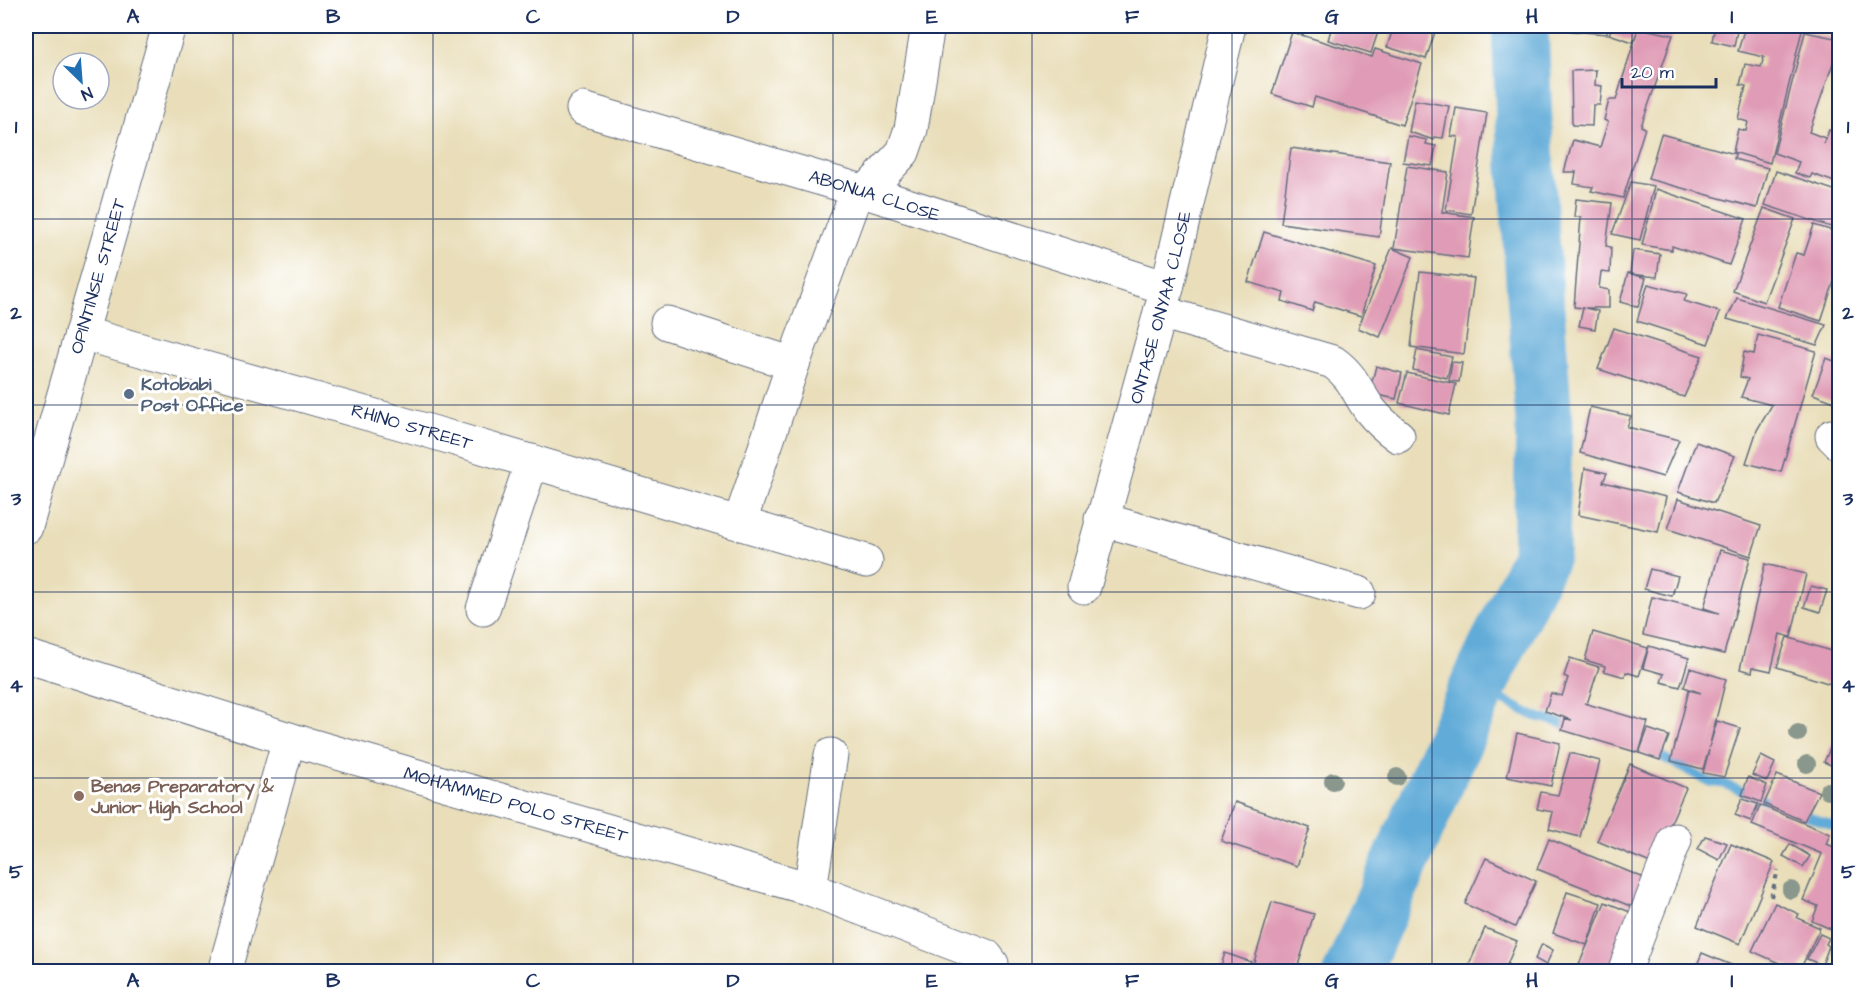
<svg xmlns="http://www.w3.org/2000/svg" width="1865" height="997" viewBox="0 0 1865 997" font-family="'Architects Daughter',sans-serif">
  <rect width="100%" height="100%" fill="#fff"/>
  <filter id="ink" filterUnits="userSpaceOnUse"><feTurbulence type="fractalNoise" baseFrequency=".0167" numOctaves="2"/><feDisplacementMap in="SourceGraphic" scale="12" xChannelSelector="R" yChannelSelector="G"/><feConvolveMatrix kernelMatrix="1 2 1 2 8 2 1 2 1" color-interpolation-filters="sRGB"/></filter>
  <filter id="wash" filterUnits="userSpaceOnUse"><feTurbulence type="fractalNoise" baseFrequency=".008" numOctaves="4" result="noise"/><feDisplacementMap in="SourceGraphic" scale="24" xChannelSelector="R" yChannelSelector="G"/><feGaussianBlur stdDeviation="1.35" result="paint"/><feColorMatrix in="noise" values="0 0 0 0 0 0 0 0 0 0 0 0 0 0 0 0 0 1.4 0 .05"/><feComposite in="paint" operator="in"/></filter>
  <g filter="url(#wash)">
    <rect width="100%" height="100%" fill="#e9deb9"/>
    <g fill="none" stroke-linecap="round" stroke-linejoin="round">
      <!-- stream -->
      <g stroke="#60abd8" stroke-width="9">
        <polyline points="1478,687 1534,716 1575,727"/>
        <polyline points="1651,751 1709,782 1724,784 1775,804"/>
        <polyline points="1797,812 1840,828"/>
      </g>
      <!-- river -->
      <polyline stroke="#60abd8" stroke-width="57" points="1352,972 1478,687 1541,555 1544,422 1526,168 1520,26"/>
    </g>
    <g id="blocks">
      <!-- building -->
      <g fill="#e09cb6">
        <polygon points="1332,26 1380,26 1371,53 1328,40"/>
        <polygon points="1394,26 1437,26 1426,59 1387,47"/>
        <polygon points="1572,26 1608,26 1607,34 1571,31"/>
        <polygon points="1613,26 1639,26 1638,28 1673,35 1641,126 1645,128 1623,198 1591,191 1593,187 1574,184 1576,172 1564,172 1573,140 1600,147 1608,122 1604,120 1609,100 1616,100 1637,32 1633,42 1609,34"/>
        <polygon points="1715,26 1738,26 1734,46 1712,41"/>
        <polygon points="1745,26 1803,26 1770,163 1733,152 1738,129 1746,131 1748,122 1738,119 1746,86 1740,85 1745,64 1761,67 1764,57 1738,51"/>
        <polygon points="1292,32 1372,57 1375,49 1422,64 1402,125 1315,97 1312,107 1272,94"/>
        <polygon points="1805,32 1840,39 1840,64 1833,63 1809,132 1825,138 1824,144 1829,130 1838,133 1837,141 1840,133 1840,184 1812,174 1810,178 1795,173 1799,162 1774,153"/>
        <polygon points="1596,70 1595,85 1602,86 1600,105 1593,105 1592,126 1572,125 1571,71"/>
        <polygon points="1415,100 1449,106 1443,138 1434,137 1434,140 1409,132"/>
        <polygon points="1456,108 1487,113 1471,214 1446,210 1458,137 1451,136"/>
        <polygon points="1661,134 1735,154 1734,159 1768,168 1757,208 1648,179"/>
        <polygon points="1408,136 1427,140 1426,144 1436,146 1432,166 1403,162"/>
        <polygon points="1291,148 1390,162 1379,237 1281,223"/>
        <polygon points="1407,166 1448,172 1442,212 1474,217 1468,258 1394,248"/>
        <polygon points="1776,171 1840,192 1840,230 1765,205"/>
        <polygon points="1631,182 1654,186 1640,240 1612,234"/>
        <polygon points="1656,189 1746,219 1729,265 1672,246 1672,250 1642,245"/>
        <polygon points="1576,199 1612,203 1606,246 1611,247 1610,273 1601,272 1599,288 1609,290 1609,308 1585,308 1598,311 1595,329 1579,326 1583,308 1574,307 1581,217 1574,217"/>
        <polygon points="1764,208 1795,219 1764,302 1733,291"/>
        <polygon points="1814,225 1840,233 1840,263 1821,321 1778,307 1796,253 1804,255"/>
        <polygon points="1264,232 1376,266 1361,316 1315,302 1312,311 1282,301 1284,293 1248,282"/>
        <polygon points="1392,248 1413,257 1380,337 1358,328"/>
        <polygon points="1633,250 1660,254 1657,277 1630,274"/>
        <polygon points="1420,272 1474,278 1464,354 1411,347"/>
        <polygon points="1628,273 1646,278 1638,307 1620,302"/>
        <polygon points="1648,284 1687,294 1684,301 1720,312 1708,344 1637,321"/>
        <polygon points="1737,298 1826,325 1817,345 1727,319"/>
        <polygon points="1614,328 1702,356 1684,397 1598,369"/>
        <polygon points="1758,335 1816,351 1781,472 1746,463 1757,430 1772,405 1741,397 1748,379 1740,377 1744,352 1754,354"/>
        <polygon points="1417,350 1452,357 1447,378 1413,370"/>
        <polygon points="1826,358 1840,363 1840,404 1813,394"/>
        <polygon points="1452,362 1462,363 1459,382 1449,381"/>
        <polygon points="1376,366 1402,373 1396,399 1369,393"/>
        <polygon points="1407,373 1456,384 1449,415 1399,403"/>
        <polygon points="1590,407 1631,416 1627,427 1679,440 1663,477 1580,453"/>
        <polygon points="1696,442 1735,456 1714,503 1678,492"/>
        <polygon points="1585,468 1607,473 1603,482 1666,497 1658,532 1578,515"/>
        <polygon points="1678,499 1761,526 1751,556 1668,529"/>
        <polygon points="1720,550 1750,558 1724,654 1643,635 1652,597 1719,613 1704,608"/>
        <polygon points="1765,564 1806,574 1791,637 1780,634 1771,671 1753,667 1752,672 1740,669"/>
        <polygon points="1650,569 1678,576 1672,596 1644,589"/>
        <polygon points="1811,586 1827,590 1820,612 1804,607"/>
        <polygon points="1593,632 1648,648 1639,676 1626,672 1625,677 1604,671 1605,666 1585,660"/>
        <polygon points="1787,637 1840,654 1840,687 1777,667"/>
        <polygon points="1649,646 1689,658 1680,687 1661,682 1664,674 1643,668"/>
        <polygon points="1570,658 1599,667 1587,704 1584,703 1648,722 1639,753 1562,730 1565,719 1572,720 1545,711 1551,693 1562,696 1568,678 1564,676"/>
        <polygon points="1690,668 1726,679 1709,748 1717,721 1740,728 1724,777 1703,773 1709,750 1703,769 1671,761 1689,690 1701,693 1684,687"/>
        <polygon points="1840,726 1840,769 1824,762"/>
        <polygon points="1648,729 1669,736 1660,760 1639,753"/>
        <polygon points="1517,733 1560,743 1551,786 1507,777"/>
        <polygon points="1570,753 1600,761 1580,837 1549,829 1553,812 1537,809 1541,792 1558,795"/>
        <polygon points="1761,756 1775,763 1767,781 1752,775"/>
        <polygon points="1630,764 1686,788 1653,864 1597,841"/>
        <polygon points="1777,775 1819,792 1804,821 1764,804"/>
        <polygon points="1748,777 1767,785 1761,802 1742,795"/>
        <polygon points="1742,799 1758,804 1751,821 1735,815"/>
        <polygon points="1235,802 1310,828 1297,866 1221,841"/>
        <polygon points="1760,805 1830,834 1826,844 1840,849 1840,910 1831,929 1812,921 1818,906 1803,900 1822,854 1752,825"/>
        <polygon points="1705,836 1727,843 1719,860 1698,849"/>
        <polygon points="1549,839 1649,880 1638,909 1537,869"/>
        <polygon points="1731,844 1774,862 1740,944 1697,926"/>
        <polygon points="1790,844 1810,856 1803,867 1783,856"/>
        <polygon points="1486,858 1536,881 1515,927 1465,904"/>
        <polygon points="1567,892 1601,903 1587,945 1553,933"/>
        <polygon points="1272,902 1314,914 1296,972 1251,972"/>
        <polygon points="1605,902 1635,914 1611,972 1576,972"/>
        <polygon points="1775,903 1799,914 1797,918 1820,928 1799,972 1752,951"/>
        <polygon points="1485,928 1517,941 1504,972 1466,972"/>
        <polygon points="1820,934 1829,938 1826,944 1829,946 1822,965 1807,959"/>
        <polygon points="1542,944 1553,950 1546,965 1535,959"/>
        <polygon points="1225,953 1251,962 1247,972 1219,972"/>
        <polygon points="1702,953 1736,967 1734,972 1694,972"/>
      </g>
    </g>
  </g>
  <g filter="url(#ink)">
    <use href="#blocks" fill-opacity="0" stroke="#636c7e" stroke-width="1.5"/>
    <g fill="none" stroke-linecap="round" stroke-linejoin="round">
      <!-- minor casing -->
      <g stroke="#636c7e" stroke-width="35">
        <g id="minor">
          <path id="s1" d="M583,109L866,192L1167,288"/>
          <polyline points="866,192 903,152 911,129 928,26"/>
          <path d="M1160,312L1333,362C1354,377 1356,391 1370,410C1378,420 1387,428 1398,436"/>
          <polyline points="667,323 793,364"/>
          <path id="s2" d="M81,333L425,430L866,561"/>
          <polyline points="1832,436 1840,444"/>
          <polyline points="1101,519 1359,593"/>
          <polyline points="740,522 793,364 857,190"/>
          <path id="s3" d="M26,527L169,26"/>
          <path id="s4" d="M1084,587L1167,288L1229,26"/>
          <polyline points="483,609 532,461"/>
          <path id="s5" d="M26,656L289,739L810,889L986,956L992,964V972"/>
          <polyline points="810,889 831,755"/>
          <polyline points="224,972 289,739"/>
          <polyline points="1624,972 1675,840"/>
        </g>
      </g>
      <!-- path -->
      <polyline stroke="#636c7e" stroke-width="4" stroke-dasharray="4.5 4.5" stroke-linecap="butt" points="1771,897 1778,870"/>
      <!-- minor -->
      <use href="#minor" stroke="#fff" stroke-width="33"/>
    </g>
    <!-- trees -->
    <g fill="#89978c">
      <circle cx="1798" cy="733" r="9"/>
      <circle cx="1807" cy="764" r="9"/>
      <circle cx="1397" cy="777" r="9"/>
      <circle cx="1333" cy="781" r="9"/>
      <circle cx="1828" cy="791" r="9"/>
      <circle cx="1791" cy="890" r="9"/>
    </g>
  </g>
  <!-- grid -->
  <path fill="none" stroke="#1b2f5e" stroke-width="1.5" stroke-opacity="0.55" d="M233,26V972M433,26V972M633,26V972M833,26V972M1032,26V972M1232,26V972M1432,26V972M1632,26V972M26,219H1840M26,405H1840M26,592H1840M26,778H1840"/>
  <!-- markers -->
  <circle fill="#5c6f8a" stroke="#fff" stroke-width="2" cx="129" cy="394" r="6"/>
  <circle fill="#8d6e63" stroke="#fff" stroke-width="2" cx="79" cy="796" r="6"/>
  <g text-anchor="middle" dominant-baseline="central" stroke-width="6" stroke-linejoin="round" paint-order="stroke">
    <!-- street labels -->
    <g font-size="18" fill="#1b2f5e" stroke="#fff">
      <text stroke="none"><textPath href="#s1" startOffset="304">ABONUA CLOSE</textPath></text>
      <text stroke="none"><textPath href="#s3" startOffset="261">OPINTINSE STREET</textPath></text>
      <text stroke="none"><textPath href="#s4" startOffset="290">ONTASE ONYAA CLOSE</textPath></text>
      <text stroke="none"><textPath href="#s2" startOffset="344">RHINO STREET</textPath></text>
      <text stroke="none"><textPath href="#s5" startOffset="512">MOHAMMED POLO STREET</textPath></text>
    </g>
    <!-- service labels -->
    <g font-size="18" font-weight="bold" fill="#4e5e75" stroke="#fff" text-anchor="start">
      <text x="141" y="384">Kotobabi<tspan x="141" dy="21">Post Office</tspan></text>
    </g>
    <!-- education labels -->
    <g font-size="18" font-weight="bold" fill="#785e54" stroke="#fff" text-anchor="start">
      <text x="91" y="786">Benas Preparatory &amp;<tspan x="91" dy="21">Junior High School</tspan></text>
    </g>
  </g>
  <!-- margin -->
  <rect width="1865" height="997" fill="none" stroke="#fff" stroke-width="66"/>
  <!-- north arrow -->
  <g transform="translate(81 81) rotate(155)"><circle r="28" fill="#ffffff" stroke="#a4acbf" stroke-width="1.5"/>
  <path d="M0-4.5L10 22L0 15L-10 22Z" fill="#1f6fb2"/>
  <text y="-9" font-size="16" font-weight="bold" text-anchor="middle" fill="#1b2f5e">N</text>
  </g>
  <!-- scale -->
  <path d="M1622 78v9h94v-9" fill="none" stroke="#1b2f5e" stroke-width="3"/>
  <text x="1631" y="78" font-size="18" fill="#1b2f5e" stroke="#ffffff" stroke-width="4.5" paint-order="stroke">20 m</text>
  <rect x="33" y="33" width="1799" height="931" fill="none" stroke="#1b2f5e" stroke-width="2"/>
  <g font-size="20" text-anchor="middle" font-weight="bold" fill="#1b2f5e">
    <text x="133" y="23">A</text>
    <text x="333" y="23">B</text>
    <text x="533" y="23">C</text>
    <text x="733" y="23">D</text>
    <text x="932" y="23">E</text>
    <text x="1132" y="23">F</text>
    <text x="1332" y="23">G</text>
    <text x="1532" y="23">H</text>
    <text x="1732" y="23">I</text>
    <text x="16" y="133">1</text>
    <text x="1848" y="133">1</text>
    <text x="16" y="319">2</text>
    <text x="1848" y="319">2</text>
    <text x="16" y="505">3</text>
    <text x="1848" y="505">3</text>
    <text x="16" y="692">4</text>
    <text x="1848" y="692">4</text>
    <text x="16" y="878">5</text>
    <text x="1848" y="878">5</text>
    <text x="133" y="987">A</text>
    <text x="333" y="987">B</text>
    <text x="533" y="987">C</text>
    <text x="733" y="987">D</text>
    <text x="932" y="987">E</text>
    <text x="1132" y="987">F</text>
    <text x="1332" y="987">G</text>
    <text x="1532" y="987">H</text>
    <text x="1732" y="987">I</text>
  </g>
</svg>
